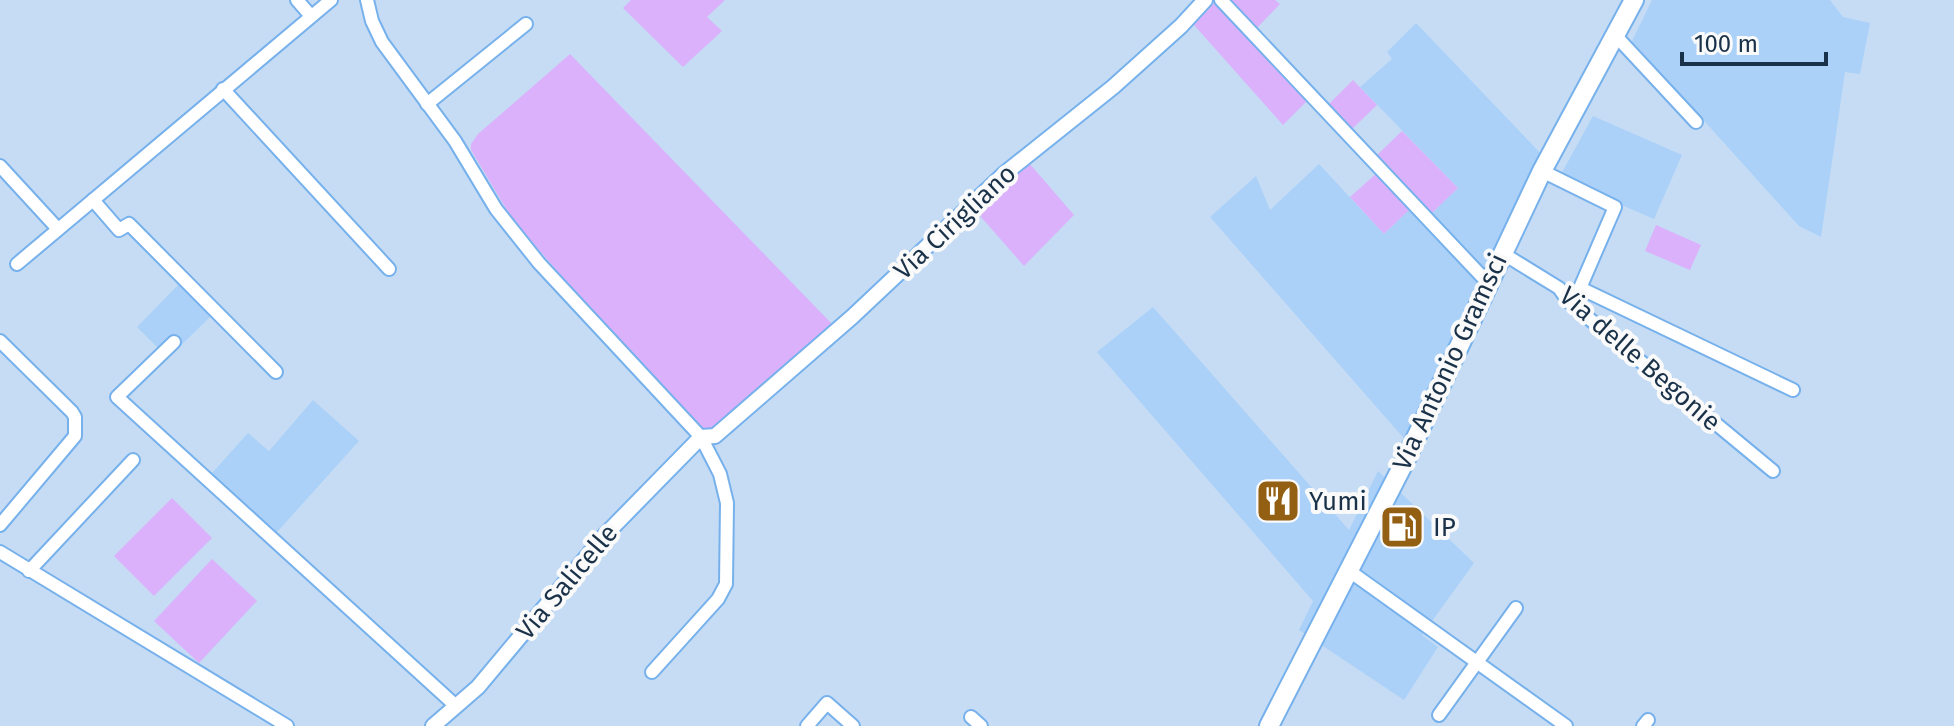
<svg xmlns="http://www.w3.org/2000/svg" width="1954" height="726" viewBox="0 0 1954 726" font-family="'Fira Sans',sans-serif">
  <rect width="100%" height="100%" fill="#c5dcf4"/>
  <!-- built -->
  <g fill="#abd1f9">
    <polygon points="1652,0 1830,0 1843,17 1870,23 1860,74 1845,72 1821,237 1799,226 1632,41"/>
    <polygon points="1416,23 1545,158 1408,443 1210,217 1256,176 1270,210 1319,164 1384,234 1419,200 1432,213 1458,188 1360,87 1392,59 1387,52"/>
    <polygon points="1593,116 1682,155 1654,219 1559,178"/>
    <polygon points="182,281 213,314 168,358 137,327"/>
    <polygon points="1153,307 1349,530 1378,471 1474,563 1422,635 1438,647 1404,700 1299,630 1313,601 1097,352"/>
    <polygon points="313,400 359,441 269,541 204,482 248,433 269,451"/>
  </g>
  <!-- green -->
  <g fill="#dbb1fc">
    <polygon points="631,0 725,0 707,17 722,31 683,67 623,8"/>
    <polygon points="1229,0 1275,0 1280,4 1256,29"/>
    <polygon points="1214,3 1308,100 1283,125 1194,25"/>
    <polygon points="570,54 833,325 715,430 704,432 585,303 526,235 508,212 471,150 471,144 478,134"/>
    <polygon points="1353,80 1377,105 1351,130 1328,105"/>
    <polygon points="1402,131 1458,188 1432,213 1376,156"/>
    <polygon points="1029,163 1074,215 1024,266 974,209"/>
    <polygon points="1377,173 1410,209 1384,234 1350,197"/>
    <polygon points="1656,225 1701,245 1690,270 1645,251"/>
    <polygon points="172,498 212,538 154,596 114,556"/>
    <polygon points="212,559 257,601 199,663 154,621"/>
  </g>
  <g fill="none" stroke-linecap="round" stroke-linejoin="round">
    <!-- minor casing -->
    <g stroke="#77b1ec" stroke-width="16">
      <g id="minor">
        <polyline points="297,0 311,16"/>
        <polyline points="367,0 372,21 382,42 455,141 496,209 539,263 701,437 720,474 727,503 726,584 718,599 652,672"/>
        <polyline points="1221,0 1488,283"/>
        <polyline points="1616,36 1696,122"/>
        <polyline points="223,89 389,269"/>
        <polyline points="427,104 526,24"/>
        <polyline points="0,166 58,229"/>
        <polyline points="1542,171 1615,207 1580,288 1793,390"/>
        <polyline points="93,200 119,230 129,224 276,372"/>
        <polyline points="1502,253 1559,288 1569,302 1773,471"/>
        <polyline points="17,264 331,0"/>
        <polyline points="0,341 72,412 75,417 75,436 0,525"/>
        <polyline points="174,342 117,397 456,706"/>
        <polyline points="0,552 287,726"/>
        <polyline points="1348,570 1566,726"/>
        <polyline points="29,571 133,460"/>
        <polyline points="1439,715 1516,608"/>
        <polyline points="971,717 981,726"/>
        <polyline points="807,726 827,703 853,726"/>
        <polyline points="1643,726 1648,720"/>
      </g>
    </g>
    <!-- tertiary casing -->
    <g stroke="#77b1ec" stroke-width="18">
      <polyline id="tertiary" points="433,726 478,687 605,535 701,437 715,436 852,317 1004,174 1113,87 1181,26 1205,0"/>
    </g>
    <!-- primary casing -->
    <g stroke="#77b1ec" stroke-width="22">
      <polyline id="primary" points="1269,726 1405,461 1542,171 1634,0"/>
    </g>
    <!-- minor -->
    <use href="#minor" stroke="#fff" stroke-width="12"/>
    <!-- tertiary -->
    <use href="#tertiary" stroke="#fff" stroke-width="14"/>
    <!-- primary -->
    <use href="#primary" stroke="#fff" stroke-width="18"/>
  </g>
  <!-- icons -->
  <defs>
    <g id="restaurant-square" transform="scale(2.3)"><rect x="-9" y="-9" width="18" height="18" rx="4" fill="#935f13" stroke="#fafafa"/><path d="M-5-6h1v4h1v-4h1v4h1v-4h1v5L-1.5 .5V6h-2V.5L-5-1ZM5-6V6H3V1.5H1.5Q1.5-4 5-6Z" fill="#fff"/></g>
    <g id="fuel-square" transform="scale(2.3)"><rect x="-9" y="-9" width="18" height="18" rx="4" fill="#935f13" stroke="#fafafa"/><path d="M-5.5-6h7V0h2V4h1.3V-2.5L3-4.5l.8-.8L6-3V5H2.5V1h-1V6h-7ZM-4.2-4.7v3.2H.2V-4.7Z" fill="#fff"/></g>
  </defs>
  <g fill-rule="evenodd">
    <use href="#restaurant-square" x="1278" y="501"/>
    <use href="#fuel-square" x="1402" y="527"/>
  </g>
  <g text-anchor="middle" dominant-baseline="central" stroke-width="8" stroke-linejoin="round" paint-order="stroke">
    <!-- street labels -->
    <g font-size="26" fill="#1a3249" stroke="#fafafa">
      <text transform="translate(955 222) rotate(-43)">Via Cirigliano</text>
      <text transform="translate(1640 359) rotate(41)">Via delle Begonie</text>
      <text transform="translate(1450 362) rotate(-65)">Via Antonio Gramsci</text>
      <text transform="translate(567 582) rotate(-50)">Via Salicelle</text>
    </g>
    <!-- poi labels -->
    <g font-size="26" fill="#1a3249" stroke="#fafafa" text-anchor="start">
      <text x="1309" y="501">Yumi</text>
      <text x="1433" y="527">IP</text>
    </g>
  </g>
  <!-- scale -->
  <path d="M1682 52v12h144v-12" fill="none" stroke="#1a3249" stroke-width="4"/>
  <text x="1694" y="52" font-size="24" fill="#1a3249" stroke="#fafafa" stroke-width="6" paint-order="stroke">100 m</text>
</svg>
